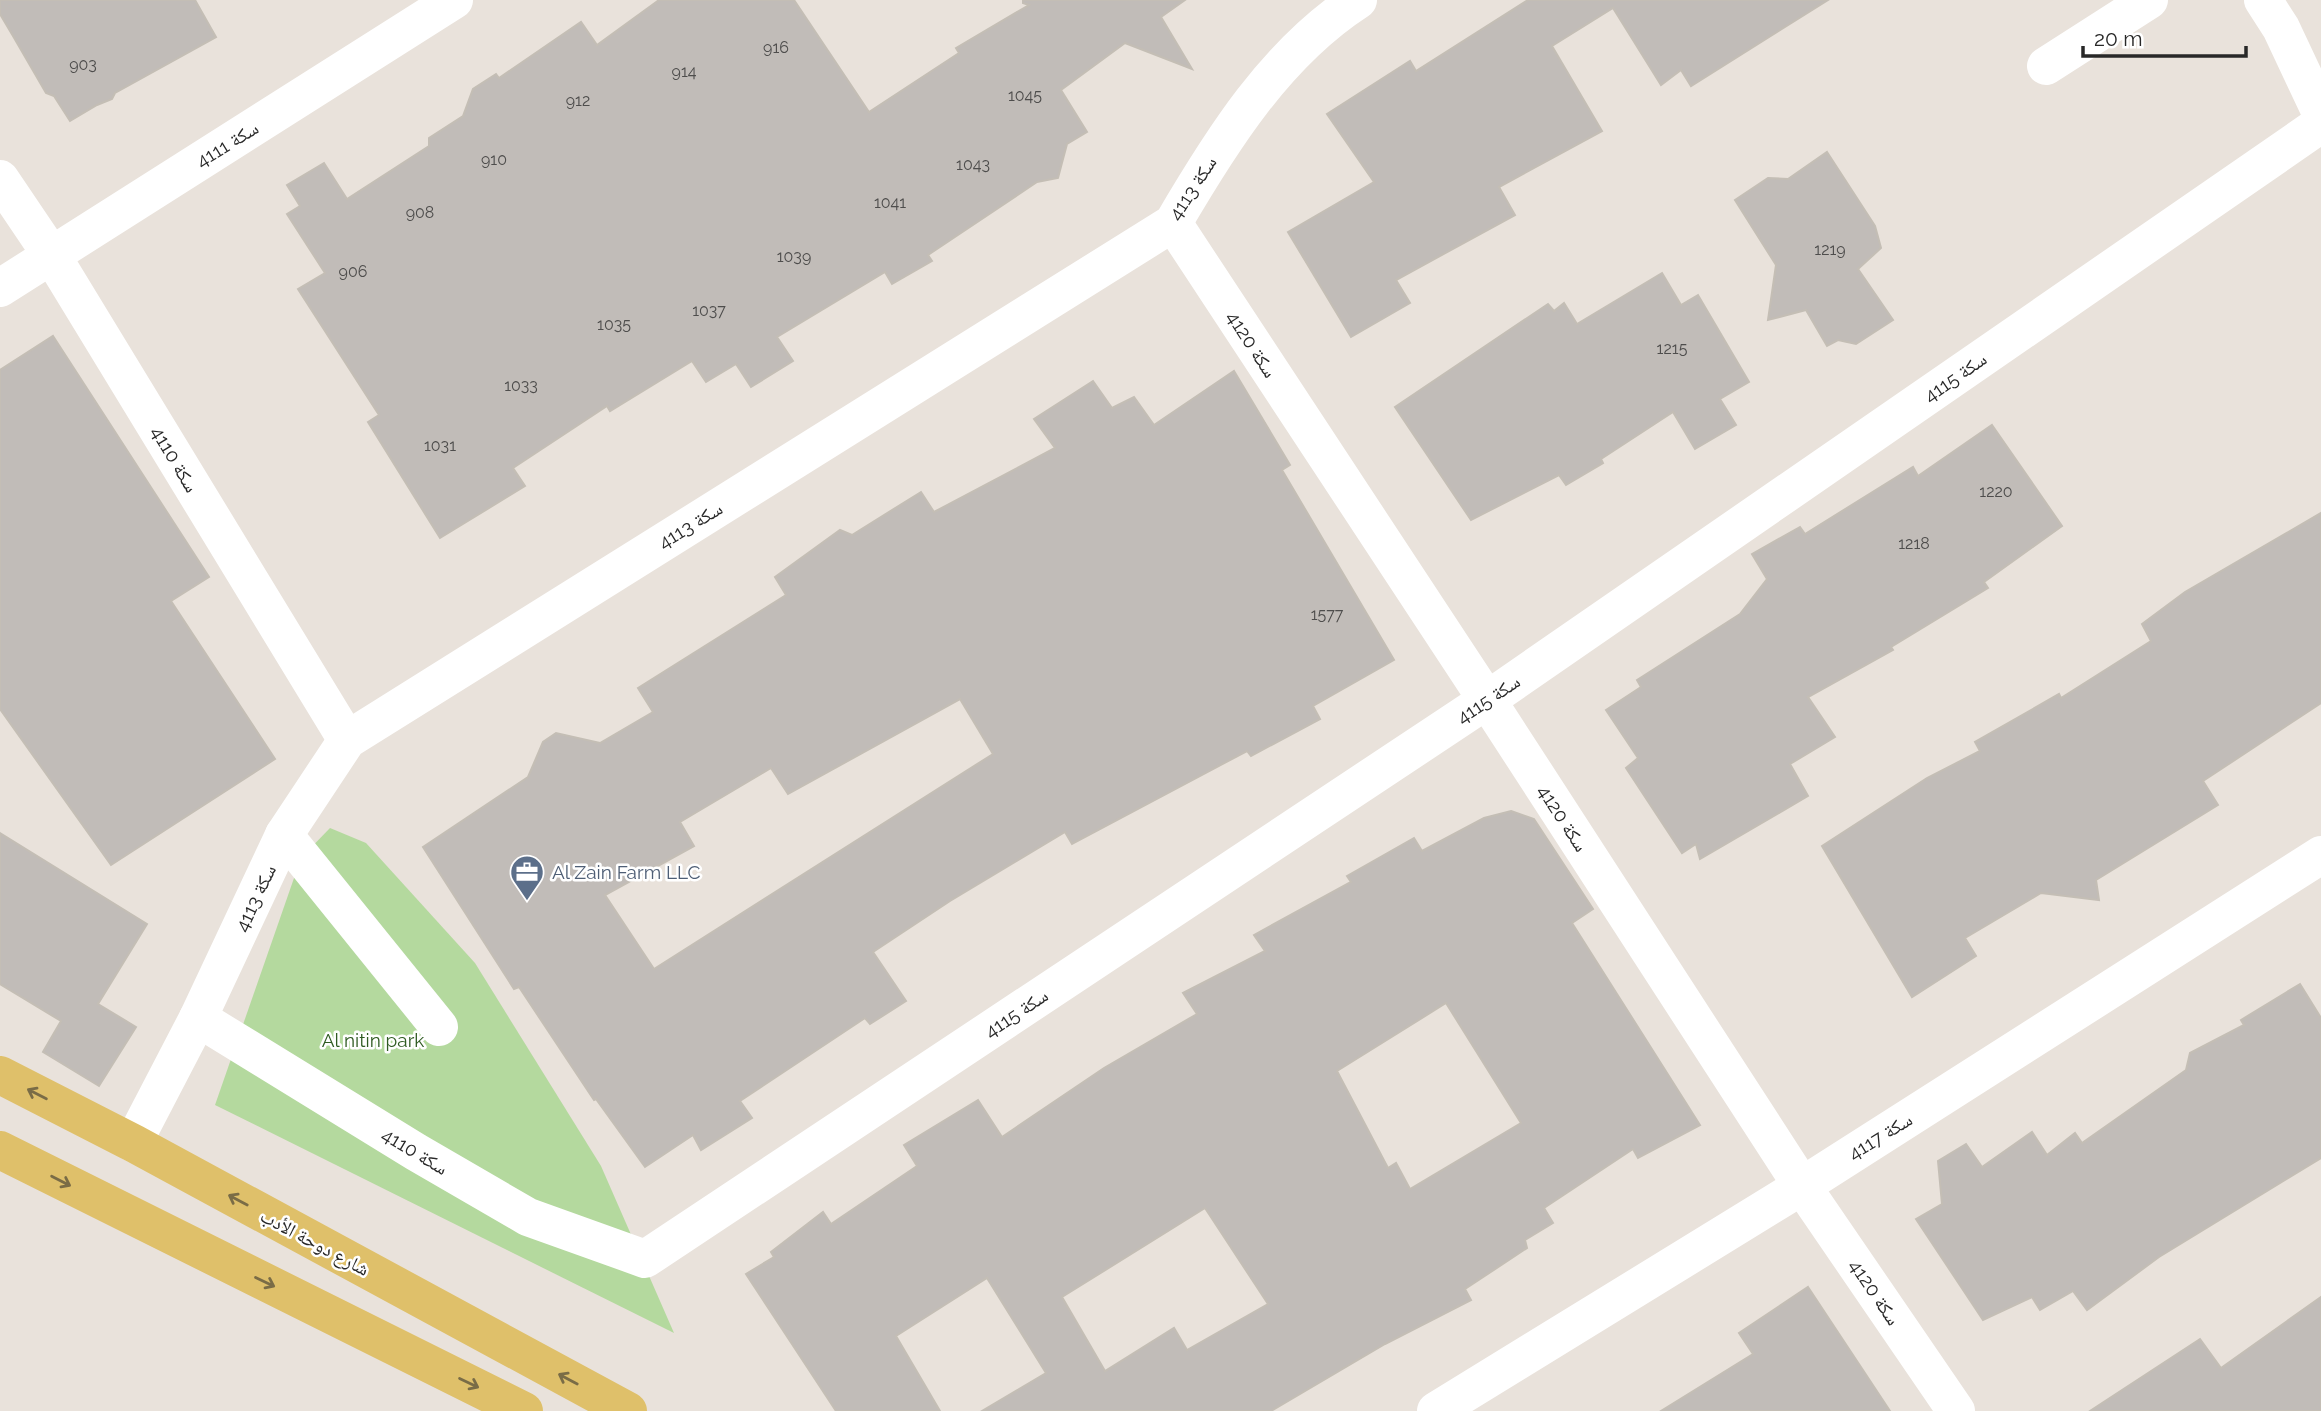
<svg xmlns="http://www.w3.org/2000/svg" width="2321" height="1411" viewBox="0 0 2321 1411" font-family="Raleway,'Noto Naskh Arabic',sans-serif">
  <rect width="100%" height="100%" fill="#e9e2db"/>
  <!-- green -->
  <polygon fill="#b4d99e" points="330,828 366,843 475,963 601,1166 674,1333 215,1105 301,858"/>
  <!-- building -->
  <g fill="#c1bcb8" stroke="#c4beb5" stroke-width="2" fill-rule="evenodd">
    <polygon points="0,0 195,0 216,37 115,93 112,99 97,105 70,121 54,96 46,93 13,36 0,14"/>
    <polygon points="659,0 794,0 869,112 959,53 956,48 1029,5 1023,3 1023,0 1185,0 1161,17 1192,69 1125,43 1061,90 1087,132 1067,144 1058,178 1037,182 928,255 932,261 892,284 885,272 777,337 793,361 751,387 736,364 706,382 692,361 610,411 607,406 513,468 525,486 440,538 368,422 379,415 298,289 325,273 287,214 300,206 287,185 324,163 347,199 429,146 429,138 463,116 473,89 496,74 499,78 581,22 597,45"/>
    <polygon points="1528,0 1828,0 1691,86 1681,70 1661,85 1613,8 1552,46 1602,131 1499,187 1515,215 1396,280 1410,303 1351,337 1288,232 1374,182 1327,114 1410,61 1416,71"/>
    <polygon points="1827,152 1875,226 1881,248 1858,269 1893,320 1856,344 1838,340 1827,346 1806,310 1768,320 1776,265 1735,200 1768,178 1788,179"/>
    <polygon points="1662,273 1681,305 1698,295 1749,382 1720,399 1736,425 1695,449 1673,412 1601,459 1603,463 1566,485 1559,475 1471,520 1395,407 1548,304 1554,311 1564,303 1577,324"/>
    <polygon points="53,336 209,577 171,601 275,759 111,865 0,709 0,370"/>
    <path d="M1234,371L1290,465L1282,470L1394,660L1313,706L1320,719L1251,756L1247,751L1072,844L1065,832L950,901L873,952L906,1001L870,1024L865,1018L740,1101L752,1118L701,1150L693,1135L645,1167L596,1099L594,1100L519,987L514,989L423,847L528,777L543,742L556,733L600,743L653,712L638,688L786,595L775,577L840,530L852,535L921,492L934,512L1055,448L1034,419L1093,381L1112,408L1134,397L1154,425ZM960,699L993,754L654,969L605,895L694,846L680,822L771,768L788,794Z"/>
    <polygon points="1992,425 2062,526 1984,582 1988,588 1891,647 1893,650 1808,697 1835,737 1790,764 1808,796 1700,859 1696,844 1682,853 1626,768 1638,758 1606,710 1641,687 1637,680 1740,614 1767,579 1752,554 1800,527 1805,534 1913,467 1918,476"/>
    <polygon points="2321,513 2321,703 2203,781 2218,805 2096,880 2099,900 2041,893 1965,938 1976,956 1912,997 1822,846 1927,778 1980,751 1975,742 2059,694 2061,698 2151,641 2142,624 2185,592"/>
    <path d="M1511,811L1534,819L1593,909L1572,923L1700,1125L1638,1158L1633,1149L1544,1208L1553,1223L1525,1240L1527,1248L1465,1289L1471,1300L1385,1344L1271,1411H982L1046,1373L987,1278L896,1336L940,1411H836L746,1274L774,1257L771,1252L823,1212L831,1224L917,1166L904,1145L978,1100L1002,1137L1104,1068L1197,1014L1183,993L1265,951L1254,935L1351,882L1347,876L1414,838L1422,851L1484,818ZM1446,1003L1521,1123L1410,1189L1396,1163L1388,1168L1337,1071ZM1205,1208L1268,1304L1187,1350L1174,1328L1105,1371L1062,1297Z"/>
    <polygon points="0,833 147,924 98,1004 136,1027 99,1086 43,1052 61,1021 0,984"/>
    <polygon points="2300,984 2321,1018 2321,1158 2159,1257 2087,1310 2073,1291 2040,1310 2032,1297 1983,1320 1916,1219 1942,1204 1938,1161 1966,1144 1982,1167 2032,1132 2047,1155 2075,1133 2082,1143 2186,1070 2190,1053 2244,1025 2241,1020"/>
    <polygon points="1808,1287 1890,1411 1661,1411 1753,1354 1739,1333"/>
    <polygon points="2321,1297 2321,1411 2090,1411 2200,1339 2221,1368"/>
  </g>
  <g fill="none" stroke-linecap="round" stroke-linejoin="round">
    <!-- minor -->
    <g stroke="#fff" stroke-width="38">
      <polyline points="2263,0 2281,28 2321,113"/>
      <polyline points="2046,66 2149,0"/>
      <polyline points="0,179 52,256 347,740"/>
      <polyline points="1173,223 1487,700 1802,1186 1956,1411"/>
      <polyline points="0,288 454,0"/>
      <polyline points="284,835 439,1027"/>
      <polyline points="198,1018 416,1152 528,1217 645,1259 1487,700 2321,124"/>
      <path d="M133,1143L198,1018L284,835L347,740L1173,223C1221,141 1276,53 1358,0"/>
      <polyline points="1436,1411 1802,1186 2321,855"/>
    </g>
    <!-- major -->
    <g stroke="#dfc06a" stroke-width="38">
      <polyline points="0,1075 135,1144 628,1411"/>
      <polyline points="0,1150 524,1411"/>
    </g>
  </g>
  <!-- one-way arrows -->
  <defs><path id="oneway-shaft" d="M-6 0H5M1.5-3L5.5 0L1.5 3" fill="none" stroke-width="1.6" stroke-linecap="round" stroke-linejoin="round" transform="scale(1.75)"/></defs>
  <g stroke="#7a6c46">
    <use href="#oneway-shaft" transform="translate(37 1094) rotate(-153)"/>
    <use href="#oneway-shaft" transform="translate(61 1181) rotate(27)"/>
    <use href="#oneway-shaft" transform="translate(238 1200) rotate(-152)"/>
    <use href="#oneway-shaft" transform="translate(265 1282) rotate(26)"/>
    <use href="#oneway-shaft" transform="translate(568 1379) rotate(-152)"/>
    <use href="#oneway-shaft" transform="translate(469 1383) rotate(26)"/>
  </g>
  <!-- icons -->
  <defs>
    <g id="office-pin" transform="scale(1.75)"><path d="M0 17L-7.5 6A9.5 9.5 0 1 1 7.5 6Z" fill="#5c6f8a" stroke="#fff"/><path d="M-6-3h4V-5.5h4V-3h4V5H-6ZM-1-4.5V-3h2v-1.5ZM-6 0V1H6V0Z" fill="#fff"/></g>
  </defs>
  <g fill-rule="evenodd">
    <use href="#office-pin" x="527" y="872"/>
  </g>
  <g text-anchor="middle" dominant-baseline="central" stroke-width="5" stroke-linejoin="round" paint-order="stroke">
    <!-- number labels -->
    <g font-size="16" fill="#4e4d4c">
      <text x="776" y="47">916</text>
      <text x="83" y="64">903</text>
      <text x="684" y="71">914</text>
      <text x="1025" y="95">1045</text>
      <text x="578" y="100">912</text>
      <text x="494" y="159">910</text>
      <text x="973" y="164">1043</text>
      <text x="890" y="202">1041</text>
      <text x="420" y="212">908</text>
      <text x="1830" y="249">1219</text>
      <text x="794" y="256">1039</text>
      <text x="353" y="271">906</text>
      <text x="709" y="310">1037</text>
      <text x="614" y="324">1035</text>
      <text x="1672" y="348">1215</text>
      <text x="521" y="385">1033</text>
      <text x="440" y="445">1031</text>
      <text x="1996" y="491">1220</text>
      <text x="1914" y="543">1218</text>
      <text x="1327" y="614">1577</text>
    </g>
    <!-- street labels -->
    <g font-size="19" fill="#282828" stroke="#fff">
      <text transform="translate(227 144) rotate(-32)">سكة 4111</text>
      <text transform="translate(1192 188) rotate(-57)">سكة 4113</text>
      <text transform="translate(1252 344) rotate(57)">سكة 4120</text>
      <text transform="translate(1955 377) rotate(-35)">سكة 4115</text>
      <text transform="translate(175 459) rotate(59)">سكة 4110</text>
      <text transform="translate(690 525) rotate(-32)">سكة 4113</text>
      <text transform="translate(1488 699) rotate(-34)">سكة 4115</text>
      <text transform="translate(1563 818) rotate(57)">سكة 4120</text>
      <text transform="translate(255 898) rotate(-65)">سكة 4113</text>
      <text transform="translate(1016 1013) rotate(-34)">سكة 4115</text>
      <text transform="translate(1880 1136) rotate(-32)">سكة 4117</text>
      <text transform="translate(415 1151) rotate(31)">سكة 4110</text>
      <text transform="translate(315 1242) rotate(28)">شارع دوحة الأدب</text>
      <text transform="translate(1875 1292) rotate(56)">سكة 4120</text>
    </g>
    <!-- service labels -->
    <g font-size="19" fill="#4e5e75" stroke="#fff" text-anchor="start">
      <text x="552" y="872">Al Zain Farm LLC</text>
    </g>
    <!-- park labels -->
    <g font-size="19" fill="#2f5b22" stroke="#fff">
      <text x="373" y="1040">Al nitin park</text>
    </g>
  </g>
  <!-- scale -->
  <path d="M2083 46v10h163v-10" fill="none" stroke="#282828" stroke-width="3.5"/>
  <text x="2094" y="46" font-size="21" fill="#282828" stroke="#ffffff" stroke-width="5" paint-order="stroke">20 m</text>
</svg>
